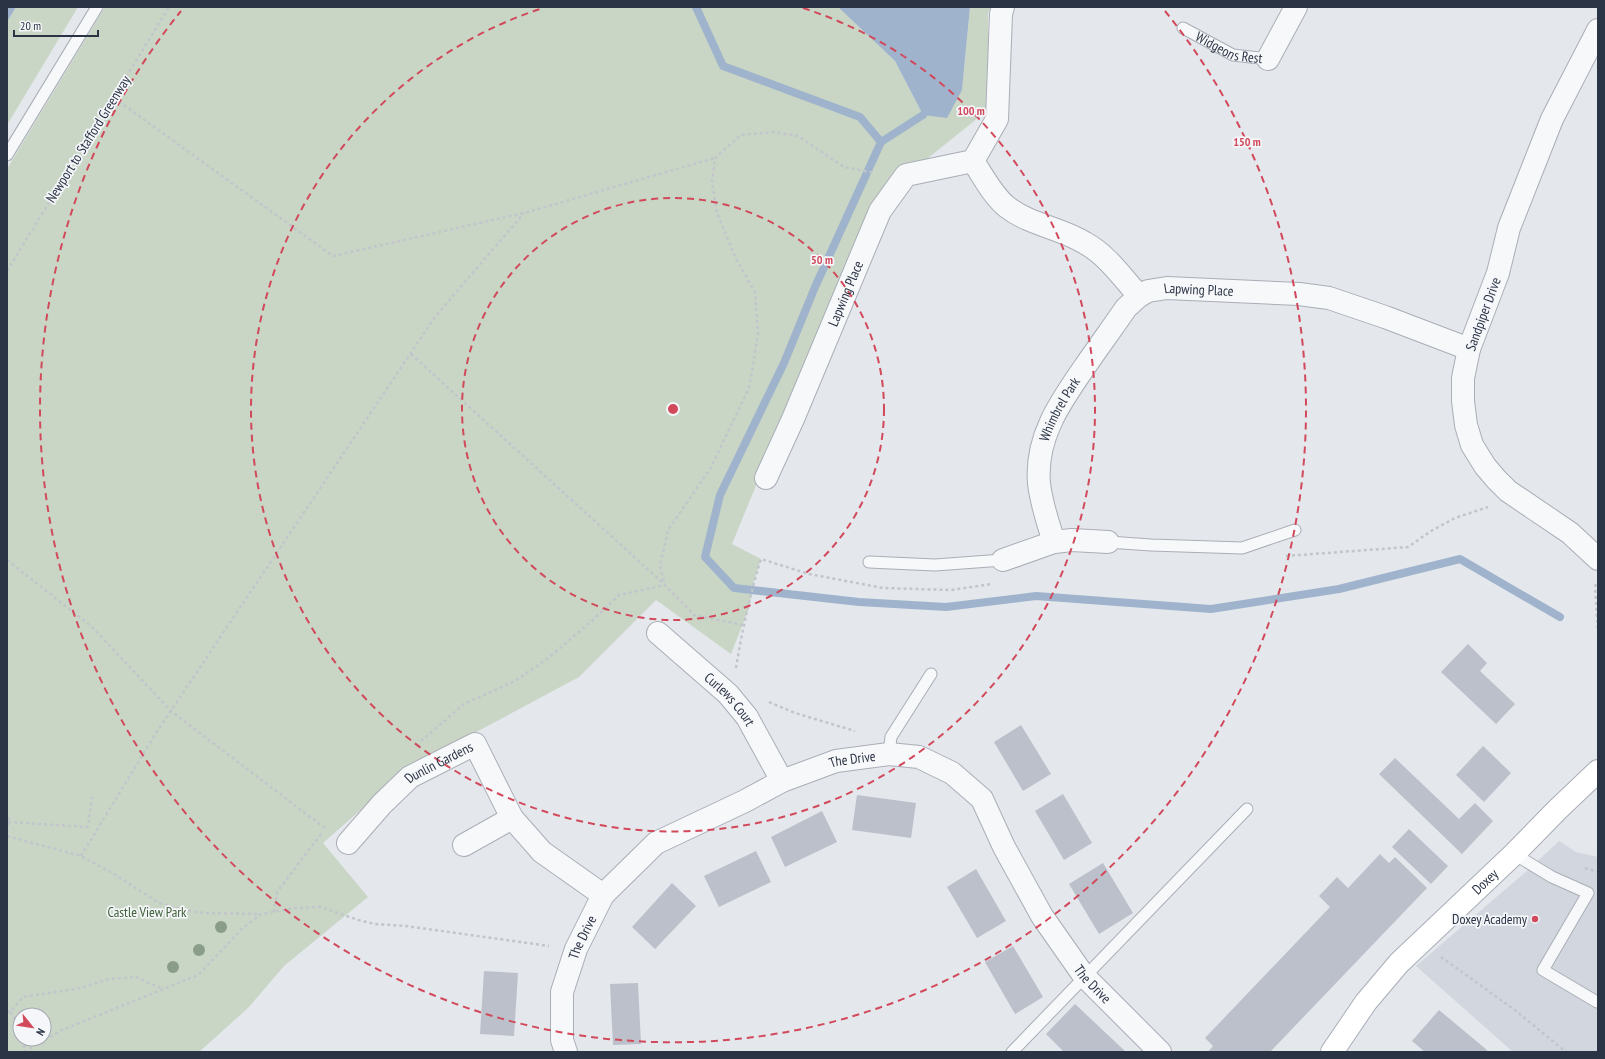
<svg xmlns="http://www.w3.org/2000/svg" width="1605" height="1059" viewBox="0 0 1605 1059" font-family="'PT Sans Narrow',sans-serif">
  <rect width="100%" height="100%" fill="#e4e7ec"/>
  <!-- built -->
  <polygon fill="#d2d6de" points="1559,841 1576,852 1598,857 1598,1052 1513,1052 1416,966 1527,871"/>
  <!-- green -->
  <g fill="#c9d6c5" fill-rule="evenodd">
    <polygon points="16,7 78,7 7,125 7,22"/>
    <path d="M105,7H838L895,61L923,115L962,90L970,7H991L988,13V110L933,154L870,208L732,544L761,559L754,581L749,608L731,654L656,600L579,677L407,769L323,843L368,897L284,966L248,1008L199,1052H7V169ZM20,1015H44V1039H20Z"/>
  </g>
  <!-- water -->
  <g fill="#9fb4cc">
    <polygon points="7,7 16,7 7,22"/>
    <polygon points="838,7 970,7 962,90 947,118 923,115 895,61"/>
  </g>
  <g fill="none" stroke-linecap="round" stroke-linejoin="round">
    <!-- stream -->
    <g stroke="#9fb4cc" stroke-width="8">
      <polyline points="696,7 723,66 860,117 881,142"/>
      <polyline points="923,115 881,142 815,287 784,363 720,495 705,557 734,588 859,602 946,607 1036,596 1211,609 1339,589 1460,559 1560,617"/>
    </g>
  </g>
  <!-- building -->
  <g fill="#bbc0ca">
    <polygon points="1468,644 1487,663 1480,671 1515,704 1496,724 1441,672"/>
    <polygon points="1021,725 1051,774 1023,791 994,742"/>
    <polygon points="1483,746 1511,773 1484,802 1456,775"/>
    <polygon points="1395,758 1459,819 1475,803 1493,821 1462,854 1379,774"/>
    <polygon points="1063,794 1092,843 1064,860 1035,811"/>
    <polygon points="857,795 916,803 911,838 852,830"/>
    <polygon points="822,811 837,842 785,867 771,837"/>
    <polygon points="1409,829 1448,866 1431,884 1392,847"/>
    <polygon points="756,851 771,882 719,907 704,876"/>
    <polygon points="1380,854 1389,863 1395,857 1427,888 1270,1052 1208,1052 1213,1046 1205,1038 1330,907 1319,896 1337,877 1348,888"/>
    <polygon points="1103,863 1133,913 1099,934 1069,884"/>
    <polygon points="976,869 1006,921 977,938 947,887"/>
    <polygon points="672,883 696,906 655,949 632,927"/>
    <polygon points="1013,946 1043,997 1015,1014 985,962"/>
    <polygon points="484,971 518,973 514,1036 480,1034"/>
    <polygon points="638,983 641,1044 613,1045 610,984"/>
    <polygon points="1075,1004 1126,1052 1064,1052 1046,1034"/>
    <polygon points="1439,1010 1487,1050 1486,1052 1425,1052 1412,1041"/>
  </g>
  <g fill="none" stroke-linecap="round" stroke-linejoin="round">
    <!-- lane casing -->
    <g stroke="#a9aeb7" stroke-width="13">
      <g id="lane">
        <path id="s1" d="M1183,28L1233,55L1268,59"/>
        <polyline points="7,155 97,7"/>
        <polyline points="1108,542 1151,545 1242,548 1295,530"/>
        <polyline points="869,562 935,565 1003,560"/>
        <polyline points="889,754 891,737 931,674"/>
        <polyline points="1514,854 1552,877 1588,893 1543,970 1597,1002"/>
        <polyline points="1012,1052 1247,809"/>
      </g>
    </g>
    <!-- street casing -->
    <g stroke="#a9aeb7" stroke-width="24">
      <g id="street">
        <polyline points="1598,30 1552,119 1509,228 1498,273 1469,349 1463,378 1463,401 1466,425 1472,445 1485,466 1496,479 1508,491 1570,533 1598,559"/>
        <polyline points="1268,59 1296,7"/>
        <path id="s2" d="M973,161C983,176 993,196 1007,207C1030,225 1061,228 1085,243C1107,255 1122,277 1139,296L1148,291L1167,288L1299,294L1329,298L1385,317L1469,349"/>
        <path id="s3" d="M766,478L793,419L880,211L906,175L973,161L997,119L1001,14L1003,7"/>
        <path id="s4" d="M1054,542C1048,523 1041,503 1039,483C1035,437 1061,401 1086,365C1099,346 1113,327 1126,308L1139,296"/>
        <polyline points="1003,560 1054,542 1072,540 1108,542"/>
        <path id="s5" d="M658,633L728,694L747,717L782,781"/>
        <path id="s6" d="M348,843L382,804L410,777L475,744L512,818L542,852L603,895"/>
        <polyline points="464,845 512,818"/>
        <path id="s7" d="M566,1052L562,1040V992L576,949L603,895L656,843L745,801L782,781L836,761L889,754L919,757L952,773L982,799L1004,847L1042,916L1084,976L1160,1052"/>
      </g>
    </g>
    <!-- secondary casing -->
    <g stroke="#a9aeb7" stroke-width="24">
      <g id="secondary">
        <path id="s8" d="M1332,1052L1366,1002L1399,963L1514,854L1557,810L1598,771"/>
      </g>
    </g>
    <!-- path -->
    <g stroke="#c2c5cb" stroke-width="2.5" stroke-dasharray="3 3" stroke-linecap="butt">
      <polyline points="114,98 333,256 524,213 715,158"/>
      <polyline points="7,271 169,7"/>
      <polyline points="411,354 664,584"/>
      <polyline points="1286,556 1408,547 1431,531 1455,518 1488,507"/>
      <polyline points="7,560 92,627 171,711 326,829"/>
      <polyline points="1596,584 1595,587 1598,633"/>
      <polyline points="743,625 694,615 665,585 660,566 668,530 710,469 749,388 758,334 755,292 736,259 717,213 712,182 715,158 741,135 773,132 798,136 844,167 875,173"/>
      <path d="M736,668C742,631 750,594 761,559L809,574L883,588L951,590L992,584"/>
      <polyline points="769,702 795,713 855,731"/>
      <polyline points="421,741 464,704 515,681 547,659 593,620 619,595 665,585"/>
      <polyline points="8,822 88,827 92,797"/>
      <polyline points="7,832 9,815"/>
      <polyline points="7,836 81,856 114,874 159,903 183,910 205,913 260,914"/>
      <polyline points="81,856 156,733 435,317 524,213"/>
      <polyline points="1585,868 1598,872"/>
      <polyline points="274,912 277,892 310,848 323,832"/>
      <polyline points="1441,957 1516,1011 1566,1052"/>
      <polyline points="7,1011 10,1012 23,997 81,988 109,979 136,977 163,989"/>
      <polyline points="10,1012 20,1025"/>
      <polyline points="24,1039 24,1052"/>
      <polyline points="24,1052 62,1030 198,975 243,928 261,914 296,908 321,907 358,920 375,924 406,926 549,946"/>
    </g>
    <!-- lane -->
    <use href="#lane" stroke="#f7f8fa" stroke-width="11"/>
    <!-- street -->
    <use href="#street" stroke="#f7f8fa" stroke-width="22"/>
    <!-- secondary -->
    <use href="#secondary" stroke="#fff" stroke-width="22"/>
  </g>
  <!-- trees -->
  <g fill="#899d89">
    <circle cx="221" cy="927" r="6"/>
    <circle cx="199" cy="950" r="6"/>
    <circle cx="173" cy="967" r="6"/>
  </g>
  <!-- distance rings -->
  <g fill="none" stroke="#d1495b" stroke-width="2" stroke-dasharray="7 5">
    <circle cx="673" cy="409" r="211"/>
    <path d="M803 8A422 422 0 1 1 543 8"/>
    <path d="M1165 11A633 633 0 1 1 181 11"/>
  </g>
  <!-- markers -->
  <circle fill="#d1495b" stroke="#f4f6f9" stroke-width="1.5" cx="1535" cy="919" r="4"/>
  <g text-anchor="middle" dominant-baseline="central" stroke-width="3.5" stroke-linejoin="round" paint-order="stroke">
    <!-- street labels -->
    <g font-size="14" fill="#2b3445" stroke="#f4f6f9">
      <text stroke="none"><textPath href="#s1" startOffset="51">Widgeons Rest</textPath></text>
      <text transform="translate(88 139) rotate(-58)">Newport to Stafford Greenway</text>
      <text stroke="none"><textPath href="#s2" startOffset="281">Lapwing Place</textPath></text>
      <text stroke="none"><textPath href="#s3" startOffset="201">Lapwing Place</textPath></text>
      <text transform="translate(1483 314) rotate(-70)">Sandpiper Drive</text>
      <text stroke="none"><textPath href="#s4" startOffset="139">Whimbrel Park</textPath></text>
      <text stroke="none"><textPath href="#s5" startOffset="98">Curlews Court</textPath></text>
      <text stroke="none"><textPath href="#s7" startOffset="455">The Drive</textPath></text>
      <text stroke="none"><textPath href="#s6" startOffset="123">Dunlin Gardens</textPath></text>
      <text stroke="none"><textPath href="#s8" startOffset="230">Doxey</textPath></text>
      <text stroke="none"><textPath href="#s7" startOffset="119">The Drive</textPath></text>
      <text stroke="none"><textPath href="#s7" startOffset="815">The Drive</textPath></text>
    </g>
    <!-- park labels -->
    <g font-size="14" fill="#3f6138" stroke="#f4f6f9">
      <text x="147" y="912">Castle View Park</text>
    </g>
    <!-- poi labels -->
    <g font-size="14" fill="#2b3445" stroke="#f4f6f9" text-anchor="end">
      <text x="1527" y="919">Doxey Academy</text>
    </g>
  </g>
  <circle cx="673" cy="409" r="6" fill="#d1495b" stroke="#f4f6f9" stroke-width="2"/>
  <g font-size="12" text-anchor="middle" font-weight="bold" fill="#d1495b" stroke="#f4f6f9" stroke-width="3.5" stroke-linejoin="round" paint-order="stroke">
    <text x="971" y="115">100 m</text>
    <text x="1247" y="146">150 m</text>
    <text x="822" y="264">50 m</text>
  </g>
  <!-- border -->
  <rect width="1605" height="1059" fill="none" stroke="#2b3445" stroke-width="16"/>
  <!-- north arrow -->
  <g transform="translate(32 1027) rotate(120)"><circle r="19" fill="#f4f6f9" stroke="#a4a8b1"/>
  <path d="M0-3L7 15L0 10L-7 15Z" fill="#d1495b"/>
  <text y="-6" font-size="11" font-weight="bold" text-anchor="middle" fill="#2b3445">N</text>
  </g>
  <!-- scale -->
  <path d="M14 30v6h84v-6" fill="none" stroke="#2b3445" stroke-width="2"/>
  <text x="20" y="30" font-size="12" fill="#2b3445" stroke="#f4f6f9" stroke-width="3" paint-order="stroke">20 m</text>
</svg>
